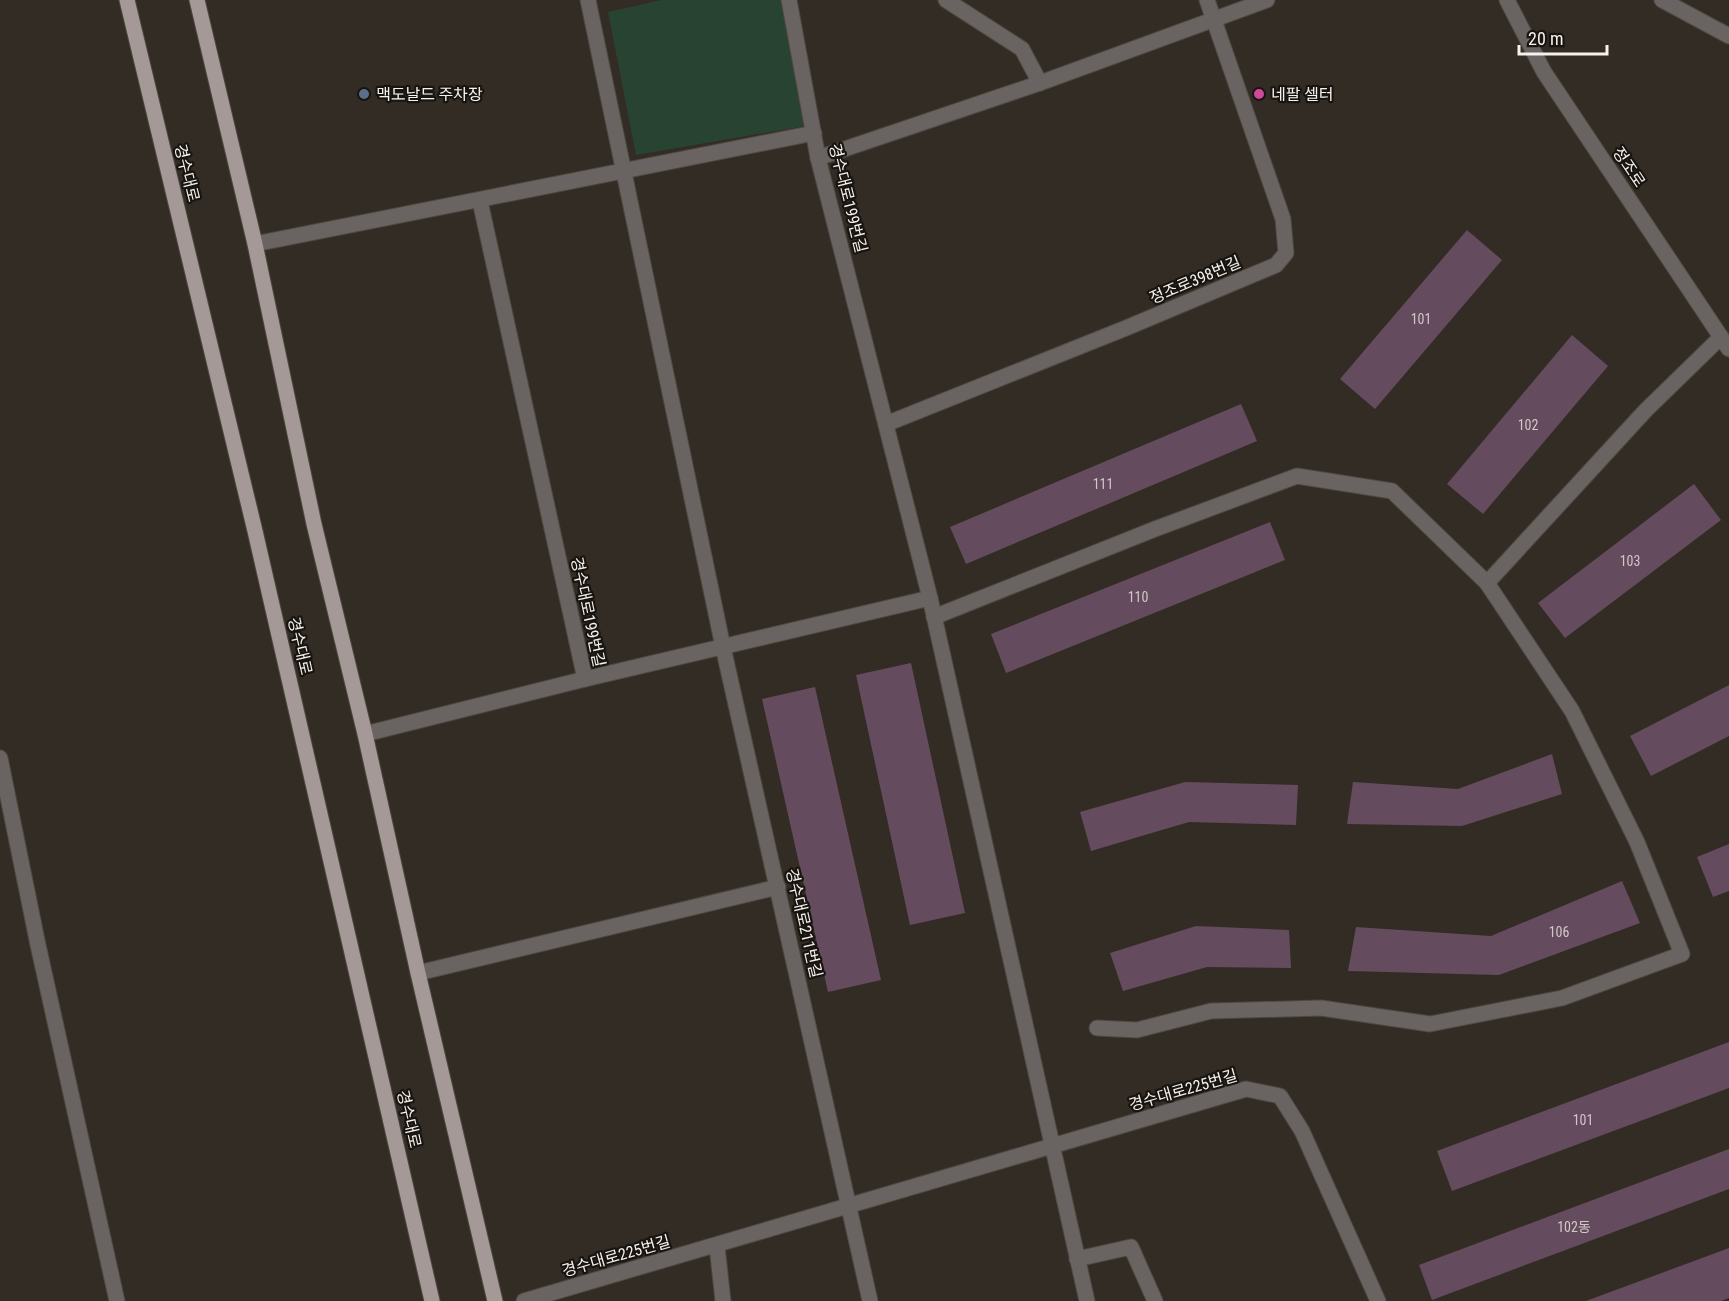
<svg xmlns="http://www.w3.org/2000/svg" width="1729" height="1301" viewBox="0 0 1729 1301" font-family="'Roboto Condensed','Noto Sans KR',sans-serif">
  <rect width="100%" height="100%" fill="#332c24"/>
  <!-- green -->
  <polygon fill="#294333" points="662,0 781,0 805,126 636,155 608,12"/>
  <!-- building -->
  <g fill="#644b5e">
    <polygon points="1467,230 1502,260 1375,409 1340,379"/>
    <polygon points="1572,335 1608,366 1483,514 1447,484"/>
    <polygon points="1241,404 1257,441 966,564 950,527"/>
    <polygon points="1694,484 1721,520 1565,638 1538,603"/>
    <polygon points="1270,522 1285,560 1006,673 991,634"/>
    <polygon points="911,663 965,913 910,925 856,675"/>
    <polygon points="1729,685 1729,736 1651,776 1630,736"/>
    <polygon points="815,687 881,980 828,992 762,699"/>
    <polygon points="1552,754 1562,794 1462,826 1347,824 1353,782 1458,789"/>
    <polygon points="1185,782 1298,785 1296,825 1189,822 1091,851 1080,812"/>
    <polygon points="1729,844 1729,891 1713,897 1697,857"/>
    <polygon points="1622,881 1640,923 1499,975 1348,971 1356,927 1491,936"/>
    <polygon points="1196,926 1289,930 1291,968 1207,967 1123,991 1110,953"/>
    <polygon points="1729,1042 1729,1088 1452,1191 1437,1151"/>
    <polygon points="1729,1149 1729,1189 1432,1300 1419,1265"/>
    <polygon points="1729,1248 1729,1298 1721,1301 1586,1301"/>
  </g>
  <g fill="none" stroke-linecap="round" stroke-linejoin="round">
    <!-- service casing -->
    <g stroke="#4e4840" stroke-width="17">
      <polyline id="service" points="1662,0 1729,36"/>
    </g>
    <!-- minor casing -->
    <g stroke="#4e4840" stroke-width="17">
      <g id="minor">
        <polyline points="588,0 723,647 870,1301"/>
        <polyline points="789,0 818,158 930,598 1087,1301"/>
        <polyline points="946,0 1022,49 1040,83"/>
        <polyline points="818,158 1040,83 1267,0"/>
        <polyline points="480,201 585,679"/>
        <polyline points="255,244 814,133"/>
        <polyline points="886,424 1126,328 1276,265 1286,253 1283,219 1207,0"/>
        <polyline points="934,617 1155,529 1297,476 1392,491 1487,583 1646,410 1721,337"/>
        <polyline points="365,734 585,679 930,598"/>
        <polyline points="0,758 38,945 117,1301"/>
        <polyline points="418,973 778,887"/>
        <polyline points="1097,1028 1137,1030 1211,1011 1321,1008 1430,1024 1562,998 1682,954 1637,842 1572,711 1487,583"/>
        <polyline points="717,1246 723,1301"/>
        <polyline points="1077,1259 1131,1247 1155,1301"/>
        <polyline points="524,1301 1246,1089 1280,1096 1302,1131 1378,1301"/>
      </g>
    </g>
    <!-- tertiary casing -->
    <g stroke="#4e4840" stroke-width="17">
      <polyline id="tertiary" points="1507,0 1544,72 1729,349"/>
    </g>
    <!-- primary casing -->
    <g stroke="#4e4840" stroke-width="17">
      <g id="primary">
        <polyline points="127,0 255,531 432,1301"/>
        <polyline points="197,0 255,244 314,524 365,734 418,973 495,1301"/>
      </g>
    </g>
    <!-- service -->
    <use href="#service" stroke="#696362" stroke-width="15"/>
    <!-- minor -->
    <use href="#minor" stroke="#696362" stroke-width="15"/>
    <!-- tertiary -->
    <use href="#tertiary" stroke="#696362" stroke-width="15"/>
    <!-- primary -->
    <use href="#primary" stroke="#a49996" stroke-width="15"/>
  </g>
  <!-- markers -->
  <circle fill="#5c6f8a" stroke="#181511" stroke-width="2" cx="364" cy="94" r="6"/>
  <circle fill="#d1479c" stroke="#181511" stroke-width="2" cx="1259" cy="94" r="6"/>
  <g text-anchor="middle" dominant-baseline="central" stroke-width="4.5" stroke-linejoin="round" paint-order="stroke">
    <!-- number labels -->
    <g font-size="14" fill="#d2c8c8">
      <text x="1421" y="319">101</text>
      <text x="1528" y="425">102</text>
      <text x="1103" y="484">111</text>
      <text x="1630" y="561">103</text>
      <text x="1138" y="597">110</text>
      <text x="1559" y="932">106</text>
      <text x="1583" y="1120">101</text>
      <text x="1574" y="1227">102동</text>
    </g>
    <!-- poi labels -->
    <g font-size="16" fill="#f6f1ec" stroke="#181511" text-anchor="start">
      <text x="376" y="94">맥도날드 주차장</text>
      <text x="1271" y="94">네팔 셀터</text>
    </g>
    <!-- street labels -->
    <g font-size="16" fill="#f6f1ec" stroke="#181511">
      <text transform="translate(1629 167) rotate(56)">정조로</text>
      <text transform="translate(187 173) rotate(76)">경수대로</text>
      <text transform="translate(848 198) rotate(76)">경수대로199번길</text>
      <text transform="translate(1195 280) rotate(-23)">정조로398번길</text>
      <text transform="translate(588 612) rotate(78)">경수대로199번길</text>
      <text transform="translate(300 646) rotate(77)">경수대로</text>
      <text transform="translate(804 923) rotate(77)">경수대로211번길</text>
      <text transform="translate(1183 1090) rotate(-16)">경수대로225번길</text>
      <text transform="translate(409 1119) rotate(77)">경수대로</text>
      <text transform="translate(616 1256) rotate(-16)">경수대로225번길</text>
    </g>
  </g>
  <!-- scale -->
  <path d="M1519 45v9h88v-9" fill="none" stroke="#f6f1ec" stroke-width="3"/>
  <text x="1528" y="45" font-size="18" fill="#f6f1ec" stroke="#181511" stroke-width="4.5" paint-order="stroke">20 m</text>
</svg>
